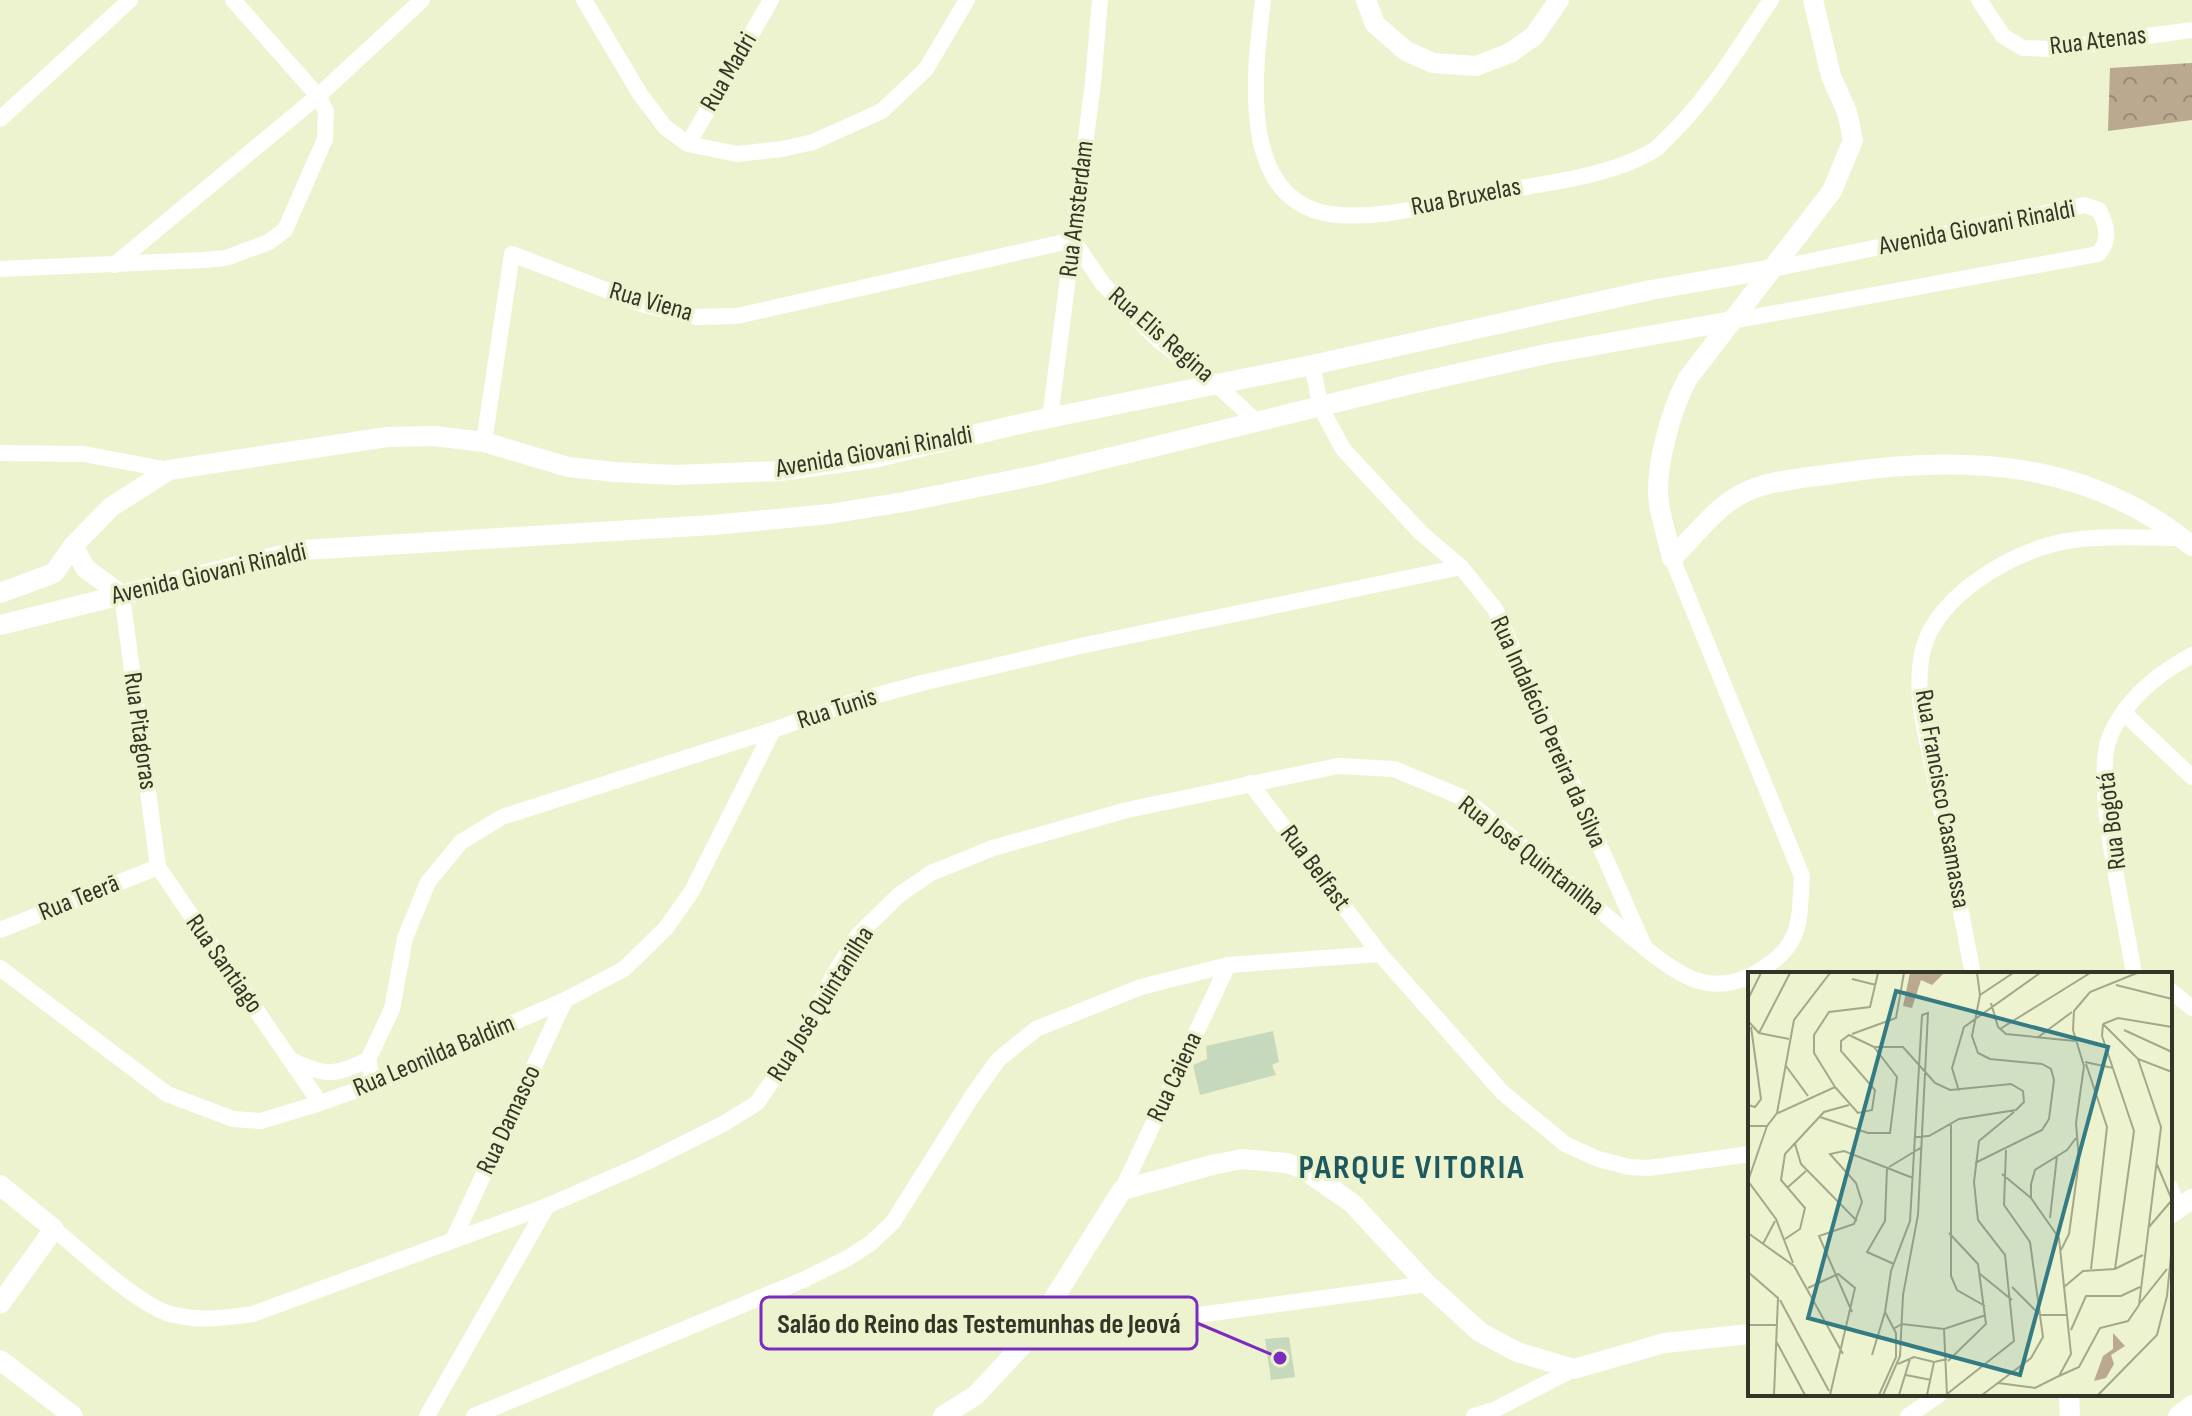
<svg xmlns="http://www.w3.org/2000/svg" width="2192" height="1416" viewBox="0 0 2192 1416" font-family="'Sofia Sans Condensed',sans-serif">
  <defs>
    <pattern id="forest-crowns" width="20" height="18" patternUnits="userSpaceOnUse" patternTransform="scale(2)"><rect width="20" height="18" fill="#baa98e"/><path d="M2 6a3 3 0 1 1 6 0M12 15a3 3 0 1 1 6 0" fill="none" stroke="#988a74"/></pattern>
  </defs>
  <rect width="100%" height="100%" fill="#edf3ce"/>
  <!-- forest -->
  <polygon fill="url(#forest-crowns)" points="2192,63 2192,120 2108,131 2110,68"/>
  <!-- building -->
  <g fill="#c7d9bd">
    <polygon points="1273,1031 1279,1062 1272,1065 1276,1075 1200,1095 1193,1065 1207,1059 1206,1046"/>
    <polygon points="1289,1337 1295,1377 1271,1380 1265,1339"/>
  </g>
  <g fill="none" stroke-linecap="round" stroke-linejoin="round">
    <!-- minor -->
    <g stroke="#fff" stroke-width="16">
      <polyline points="584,0 640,94 665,127 688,144 737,154 782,149 813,142 882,111 926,69 967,0"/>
      <path d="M1263,0C1255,67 1236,200 1330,214C1379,221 1432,204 1481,195C1534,184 1604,179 1651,152C1658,148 1664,141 1669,136C1710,97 1739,46 1771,0"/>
      <polyline points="1979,0 2003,36 2023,48 2053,49 2192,30"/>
      <polyline points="0,119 130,0"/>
      <polyline points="688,144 771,0"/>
      <polyline points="1073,240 1103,284 1158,340 1216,384 1258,423"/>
      <polyline points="114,265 318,96 422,0"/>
      <polyline points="0,269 203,260 226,258 269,242 285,230 325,139 326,111 318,96 233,0"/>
      <path d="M1732,321L2098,254C2111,240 2107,226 2099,210L2085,205L1772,269"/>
      <path d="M1312,365L1321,408L1343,449L1421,533L1461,567L1495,609L1645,948C1678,974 1707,996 1750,976"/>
      <polyline points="1050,418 1093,83 1100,0"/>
      <polyline points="484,442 512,254 645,305 696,317 737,316 1073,240"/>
      <polyline points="0,453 84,454 169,470"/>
      <path d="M1672,558L1802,876C1799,926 1802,947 1754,974"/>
      <polyline points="122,595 158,867 320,1103"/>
      <polyline points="2124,713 2192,777"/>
      <polyline points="1250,783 1380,954 1502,1092 1565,1144 1598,1159 1629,1167 1649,1168 1750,1154"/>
      <polyline points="0,930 158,867"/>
      <polyline points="0,968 167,1094 233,1119 261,1121 320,1103 374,1084 565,1000 624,969 666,928 692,891 773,730"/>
      <path d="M1973,974C1961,912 1949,850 1937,789C1929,745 1912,695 1923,650C1936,594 2019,547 2073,540C2108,535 2146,538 2182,538"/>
      <path d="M2134,974C2126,919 2091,783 2110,736C2125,700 2159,673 2192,655"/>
      <polyline points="2170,990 2192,1008"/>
      <path d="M293,1061C327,1077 334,1075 368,1060"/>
      <polyline points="374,1084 368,1060 392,1009 405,938 428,882 461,842 502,817 773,730 852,702 922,683 1085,645 1461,567"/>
      <polyline points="2170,1187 2178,1207"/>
      <polyline points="1122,1190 1228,965"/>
      <path d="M54,1229C82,1252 134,1301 167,1313C196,1322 224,1318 253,1314L547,1206L645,1163L723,1124L757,1103L809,1028L833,976L858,935L899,895L931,873L993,848L1127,810L1338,766L1394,769L1464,798L1645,948"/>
      <polyline points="453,1240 565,1000"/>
      <polyline points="1029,1338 1427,1284"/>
      <polyline points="427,1416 547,1206"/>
      <polyline points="474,1416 803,1280 848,1258 871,1243 893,1222 973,1095 998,1060 1036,1029 1141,987 1228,965 1380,954"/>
      <polyline points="1474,1416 1494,1410 1574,1369"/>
      <polyline points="1908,1416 1940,1394"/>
    </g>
    <!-- tertiary -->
    <g stroke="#fff" stroke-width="20">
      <polyline points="1366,0 1375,24 1406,51 1433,63 1476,66 1510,53 1534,36 1559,0"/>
      <polyline points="73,546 86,569 122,595"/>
      <path d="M1672,558C1668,540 1662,522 1659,504C1654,469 1671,409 1688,378L1832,191L1853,140L1847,112L1831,76L1813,0"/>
      <path d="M1672,558C1698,533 1720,500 1755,488C1781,479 1812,477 1839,473C1967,454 2089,461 2192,546"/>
      <polyline points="0,593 54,573 73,546 111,507 169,470 387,437 434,436 484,442 568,467 615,472 675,475 780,471 873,458 1029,422 1312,365 1651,290 1772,269"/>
      <polyline points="0,625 303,550 713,525 829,514 904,502 1038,475 1420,382 1546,354 1732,321"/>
      <polyline points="0,1185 54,1229 0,1304"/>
      <polyline points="2170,1214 2192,1199"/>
      <polyline points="0,1360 73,1416"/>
      <polyline points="2069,1394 2070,1416"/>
      <polyline points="943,1416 976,1395 1029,1338 1122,1190 1212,1165 1242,1159 1287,1163 1303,1169 1352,1203 1427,1284 1480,1332 1517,1352 1574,1369 1664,1343 1750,1334"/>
      <polyline points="2178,1416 2192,1405"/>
    </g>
  </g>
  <g text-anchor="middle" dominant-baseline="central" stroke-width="7" stroke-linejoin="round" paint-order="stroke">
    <!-- street labels -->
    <g font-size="26" fill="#333527" stroke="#edf3ce">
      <text transform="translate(2098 41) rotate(-7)">Rua Atenas</text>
      <text transform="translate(729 72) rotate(-60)">Rua Madri</text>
      <text transform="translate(1466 197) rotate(-11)">Rua Bruxelas</text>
      <text transform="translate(1077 209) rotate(-83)">Rua Amsterdam</text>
      <text transform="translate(1977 228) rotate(-11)">Avenida Giovani Rinaldi</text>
      <text transform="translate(651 302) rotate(16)">Rua Viena</text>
      <text transform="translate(1161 335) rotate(41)">Rua Elis Regina</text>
      <text transform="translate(874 452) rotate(-10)">Avenida Giovani Rinaldi</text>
      <text transform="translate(209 574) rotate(-13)">Avenida Giovani Rinaldi</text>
      <text transform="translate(837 709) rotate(-18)">Rua Tunis</text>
      <text transform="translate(140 731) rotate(82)">Rua Pitagoras</text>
      <text transform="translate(1548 732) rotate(66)">Rua Indalécio Pereira da Silva</text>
      <text transform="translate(1942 799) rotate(80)">Rua Francisco Casamassa</text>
      <text transform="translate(2112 821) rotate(-97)">Rua Bogotá</text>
      <text transform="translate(1531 856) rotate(38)">Rua José Quintanilha</text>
      <text transform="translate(1315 868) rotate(53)">Rua Belfast</text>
      <text transform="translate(79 898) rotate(-22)">Rua Teerã</text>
      <text transform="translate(224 964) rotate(55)">Rua Santiago</text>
      <text transform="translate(821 1004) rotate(-58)">Rua José Quintanilha</text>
      <text transform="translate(434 1056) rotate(-23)">Rua Leonilda Baldim</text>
      <text transform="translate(1175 1077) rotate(-65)">Rua Caiena</text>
      <text transform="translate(509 1120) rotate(-65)">Rua Damasco</text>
    </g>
    <!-- district labels -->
    <g font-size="34" font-weight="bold" letter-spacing="2" fill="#1e585f" stroke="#edf3ce">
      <text x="1412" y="1167">PARQUE VITORIA</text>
    </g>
  </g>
  <!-- overview -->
  <g transform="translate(1748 972)">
    <rect width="424" height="424" fill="#edf3ce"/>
    <path d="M162,1H196L184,13L173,8L164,36L155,34ZM365,361L377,374L363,383L366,392L358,406L346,409L355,384L365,377Z" fill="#baa98e"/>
    <path fill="none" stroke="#a3a78b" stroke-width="2" d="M104,7L128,13M368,13L424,27M232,23L265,1M0,27L13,1M243,31L250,55L258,62L327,69M0,49L11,61L41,67M355,52L354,64L386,159L367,297M355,52L390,87L424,100M355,52L370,46L424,55M252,57L342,1M376,58L424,80M11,61L42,1M104,62L148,46L156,1M289,66L324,40M337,90L365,96M338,92L359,155L343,297M38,94L60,124M87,115L66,81V63L81,40L122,35L130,1M211,119L204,96L216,55L292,1M0,133L7,135L13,127L3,55M30,141L87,115L110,141L124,138L127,118L93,79V69L101,63L126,75H155L187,111L202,118L263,112L275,119L276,130L268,138L211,147L181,164L167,165M72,145L120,161H142L149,105L126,75M203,151V304L209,318L237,334M0,154H19L29,141L46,48L82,1M19,154L0,209L28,247L45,291M47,172L53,192L109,249M227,191L294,158L301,147L306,108L303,97L294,92L242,87L230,81L224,64L232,23L229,1M141,195L174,175M139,196L137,249L119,280L146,292M254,202L283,226M39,216L58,199M302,246L309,184M401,255L424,228L408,190M0,261L46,294L95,382M37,267L52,257L57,236L33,208L37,182L76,140L101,133M15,272L27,249M313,278L321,262L331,189L328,151L336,94L325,58L326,39L342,20L389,1M0,300L30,326L26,423M232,302L264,328M264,315L292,343H320M316,315L335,299L367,297L395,283M60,316L90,302L107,316L82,423M32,328L81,419M392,331L419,297M104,340L71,264L106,252L114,230L108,211L82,182L96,179L165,206M0,353H30M145,357L154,352L196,357L238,343M196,357L199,423M323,358L338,324H373L392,315M28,369L57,423M124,383L137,340M200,389L238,352L230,292L201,261M150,392L166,385L186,390M158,403L183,408M311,404L331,395L352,356L380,349L391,333L413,155L390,87M250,411L287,416L311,404L323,382L311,266L283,226V212L287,198L319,178L328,166M199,422L266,369L257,283L230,248L226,210L231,169L266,140M131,423L148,385V361L137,340L143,299L162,249L174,43L180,41L170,243L155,323L152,384L135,423M151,423L162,387M179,423L186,390L199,387M234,423L283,386L295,365L282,270L256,233L258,178M350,423L409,363L419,324L424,273"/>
    <path fill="#347b84" fill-opacity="0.15" stroke="#347b84" stroke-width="4" d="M148,19L360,75L272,403L60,346Z"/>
    <rect width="424" height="424" fill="none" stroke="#333527" stroke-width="4"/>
  </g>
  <!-- callouts -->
  <path fill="none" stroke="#7b2cbf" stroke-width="3" d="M1280 1358L1197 1323"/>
  <circle fill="#7b2cbf" stroke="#edf3ce" stroke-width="3" cx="1280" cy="1358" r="8"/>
  <rect fill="#edf3ce" stroke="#7b2cbf" stroke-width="3" x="761" y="1297" width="436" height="52" rx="8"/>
  <g font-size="28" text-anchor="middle" font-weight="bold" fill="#333527">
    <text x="979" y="1333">Salão do Reino das Testemunhas de Jeová</text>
  </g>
</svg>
